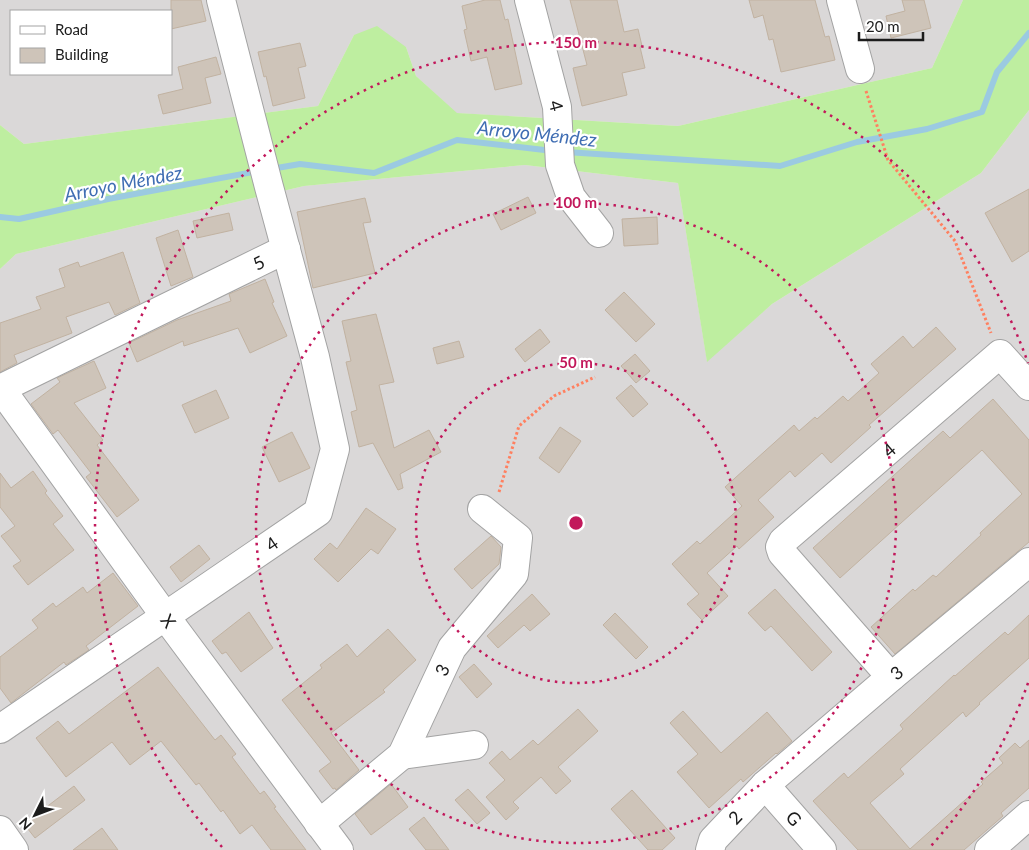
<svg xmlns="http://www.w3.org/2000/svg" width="1029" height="850" viewBox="0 0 1029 850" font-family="Lato,sans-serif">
  <rect width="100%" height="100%" fill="#eeebe0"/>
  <!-- residential -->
  <g fill="#dad8d8" fill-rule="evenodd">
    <path d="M0,0H963L932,68L678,126L456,113L416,76L406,47L354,35L318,106L24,144L0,125ZM11,11H171V74H11Z"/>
    <polygon points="1029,110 1029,850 0,850 0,269 16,254 304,186 525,165 678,183 707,361 772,304 981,173"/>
  </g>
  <!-- grass -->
  <polygon fill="#beeea0" points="963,0 1029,0 1029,110 981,173 772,304 707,362 678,183 525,165 304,186 16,254 0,269 0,125 24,144 318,106 354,35 377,26 406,47 416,76 457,113 678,126 932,68"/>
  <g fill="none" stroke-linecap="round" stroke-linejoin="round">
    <!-- stream -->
    <g stroke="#9bcae1" stroke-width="6">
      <polyline points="566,152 780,166 857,142 927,129 982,112 997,72 1029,33"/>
      <polyline points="271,169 300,164 374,173 457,140 553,151"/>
      <polyline points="0,217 19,219 108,199 259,171"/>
    </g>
  </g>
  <!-- building -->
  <g fill="#cec4b9" stroke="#c1b2a1">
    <polygon points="171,0 201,0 206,21 171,29"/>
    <polygon points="485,0 500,0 505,20 508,19 522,84 495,90 487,57 471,61 464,30 467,29 462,6"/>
    <polygon points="570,0 617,0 624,32 638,29 642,46 640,47 645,68 622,73 627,95 582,106 573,68 587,65"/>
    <polygon points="749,0 815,0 825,37 829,36 835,60 781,72 773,39 769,40 763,15 754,18"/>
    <polygon points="902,0 924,0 931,28 891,38 886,16 905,11"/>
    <polygon points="300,43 306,66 298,68 305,98 273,106 266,76 264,77 258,52"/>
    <polygon points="216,57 221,74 205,78 211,103 163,114 158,95 183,89 178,67"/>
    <polygon points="1029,189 1029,251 1012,262 985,213"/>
    <polygon points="528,197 536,213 501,230 493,214"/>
    <polygon points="365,198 371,222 363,223 375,273 313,288 297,212"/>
    <polygon points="229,213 233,230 197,238 193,221"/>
    <polygon points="657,217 658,244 624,246 622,219"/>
    <polygon points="178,230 193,277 171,286 156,238"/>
    <polygon points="123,252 140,303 115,315 109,302 66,317 72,333 14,355 17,363 0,372 0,323 41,309 36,297 65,287 59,269 78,262 80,267"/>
    <polygon points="265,279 274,302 272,303 287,336 250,353 238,328 184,346 183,341 137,362 129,343 177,320 231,301 229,294"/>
    <polygon points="624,292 655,324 636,342 605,310"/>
    <polygon points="376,314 394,382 379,385 394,448 429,430 441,452 400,474 403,488 398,490 373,443 359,447 351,412 357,410 346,362 351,361 342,321"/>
    <polygon points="936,327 956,349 869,425 871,427 831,463 822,453 795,477 790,471 758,500 774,517 739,549 737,546 707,573 728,596 702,620 687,604 699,594 672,564 697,541 700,544 742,506 725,487 794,425 799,431 815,417 817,419 843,396 848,401 879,373 871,364 903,336 913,348"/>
    <polygon points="540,329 550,342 525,362 515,349"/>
    <polygon points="459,341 464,357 437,364 433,348"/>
    <polygon points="635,354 650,371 636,383 621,366"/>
    <polygon points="94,361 106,388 74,403 103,440 97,445 139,500 117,517 86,477 91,473 58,430 53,434 31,404 60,382 57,378"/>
    <polygon points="631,385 648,404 633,417 616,398"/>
    <polygon points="216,390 229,418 195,433 182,405"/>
    <polygon points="993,399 1029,440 1029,542 895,654 871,627 913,589 915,591 933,575 936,577 981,535 980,533 1022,494 982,450 840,578 813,548 943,431 950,438"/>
    <polygon points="560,427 581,441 559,473 539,458"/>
    <polygon points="292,432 310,468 279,482 262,447"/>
    <polygon points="33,471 47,491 45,493 63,516 53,524 74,550 28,585 13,566 21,561 1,536 15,526 0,507 0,473 11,488"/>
    <polygon points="366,508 396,529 378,554 371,549 338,582 314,559 330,543 337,549"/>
    <polygon points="491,536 501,547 499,564 472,589 454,569"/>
    <polygon points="199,545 210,559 181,582 170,567"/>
    <polygon points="113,573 138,606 86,646 89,650 66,665 64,662 11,703 0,688 0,657 38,628 32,620 53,603 56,607 83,587 87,593"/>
    <polygon points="775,589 832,652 812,671 771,626 765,631 748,613"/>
    <polygon points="532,594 550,614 530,631 524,625 498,648 487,636"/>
    <polygon points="249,612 273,648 241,672 226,652 222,654 212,641"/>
    <polygon points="615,613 648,647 636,659 603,625"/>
    <polygon points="1029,615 1029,658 979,703 980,704 966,717 963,712 900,769 904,774 870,803 910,849 983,784 981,782 1003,763 999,758 1015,743 1020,748 1029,740 1029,788 1001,813 1003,816 964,850 858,850 813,801 844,773 848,778 903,729 900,725 954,675 955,676 1005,632 1008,635"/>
    <polygon points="388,629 416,660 383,690 385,692 331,733 359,770 336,790 335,788 333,789 319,771 331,762 282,700 322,668 320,665 347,644 357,657"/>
    <polygon points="474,664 492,684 477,698 459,677"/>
    <polygon points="158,667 215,740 221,735 236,754 232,757 260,794 264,791 276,807 274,808 306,850 271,850 252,825 240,834 223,810 221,812 199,783 196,785 161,741 130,765 112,742 66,777 36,738 58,721 69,734"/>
    <polygon points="578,709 598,731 558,767 571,781 556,794 541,777 513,802 519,808 506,820 486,797 505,780 489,763 502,751 510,760 533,740 538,745"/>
    <polygon points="683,711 721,753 767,712 792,741 777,754 776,753 743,782 741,779 709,808 677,772 698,754 670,723"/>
    <polygon points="391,784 408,807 371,835 355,814"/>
    <polygon points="74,786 85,800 35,838 24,824"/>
    <polygon points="468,789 490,813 477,824 455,800"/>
    <polygon points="632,790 675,838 662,850 648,850 611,809"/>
    <polygon points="424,817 449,850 426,850 409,829"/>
    <polygon points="102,828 118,850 73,850"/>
  </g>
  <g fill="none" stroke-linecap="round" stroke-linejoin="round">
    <!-- minor casing -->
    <g stroke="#a3a3a3" stroke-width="30">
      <g id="minor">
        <path id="s1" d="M529,0L557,107L560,165L571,197L599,233"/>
        <polyline points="841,0 860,69"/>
        <path id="s2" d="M0,389L286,249"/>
        <path id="s3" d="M1,389L165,616L339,850"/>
        <path id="s4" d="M891,677L782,553L780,547L783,541L1000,354L1029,386"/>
        <path id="s5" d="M0,729L318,512L335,449L315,357L269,187L221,0"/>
        <polyline points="402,755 474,745"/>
        <path id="s6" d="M765,785L822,850"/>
        <path id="s7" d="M319,824L402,755L452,648L514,574L518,538L482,509"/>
        <polyline points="0,830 14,850"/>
        <path id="s8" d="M710,850L713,840L765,785L891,677L1029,562"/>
        <polyline points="989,850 1029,815"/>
      </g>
    </g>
    <!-- path -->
    <g stroke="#ff8060" stroke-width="3" stroke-dasharray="2.5 2.5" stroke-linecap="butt">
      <polyline points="866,91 888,160 955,241 991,333"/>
      <polyline points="499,492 519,426 554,396 595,377"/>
    </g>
    <!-- minor -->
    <use href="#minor" stroke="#fff" stroke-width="28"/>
  </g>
  <!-- distance rings -->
  <g fill="none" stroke="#c2185b" stroke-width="2.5" stroke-dasharray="2.5 5">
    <circle cx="576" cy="523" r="160"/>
    <circle cx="576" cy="523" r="320"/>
    <path d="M1028 683A480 480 0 0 1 930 847M222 847A480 480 0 1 1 1028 363"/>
  </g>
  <g text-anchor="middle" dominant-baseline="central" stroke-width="4.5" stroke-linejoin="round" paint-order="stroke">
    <!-- street labels -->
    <g font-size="18" fill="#1c1c1c" stroke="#fff">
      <text stroke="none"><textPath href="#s1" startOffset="109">4</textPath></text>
      <text stroke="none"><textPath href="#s2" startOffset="288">5</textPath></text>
      <text stroke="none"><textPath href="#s4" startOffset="318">4</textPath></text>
      <text stroke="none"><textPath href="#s5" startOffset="329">4</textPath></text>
      <text stroke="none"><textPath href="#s3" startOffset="286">X</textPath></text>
      <text stroke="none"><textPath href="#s7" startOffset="202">3</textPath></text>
      <text stroke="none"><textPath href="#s8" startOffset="259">3</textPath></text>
      <text stroke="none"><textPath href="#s8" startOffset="42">2</textPath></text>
      <text stroke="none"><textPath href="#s6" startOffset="44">G</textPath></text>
    </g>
    <!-- water labels -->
    <g font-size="19" font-style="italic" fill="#406eb3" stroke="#fff">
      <text transform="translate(537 133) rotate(6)">Arroyo Méndez</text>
      <text transform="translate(123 183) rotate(-11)">Arroyo Méndez</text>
    </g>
  </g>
  <circle cx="576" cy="523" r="8" fill="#c2185b" stroke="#fff" stroke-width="2.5"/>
  <g font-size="15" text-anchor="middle" font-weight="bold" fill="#c2185b" stroke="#fff" stroke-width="4.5" stroke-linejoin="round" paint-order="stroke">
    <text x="576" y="48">150 m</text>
    <text x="576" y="208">100 m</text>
    <text x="576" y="368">50 m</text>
  </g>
  <!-- legend -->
  <rect x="10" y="10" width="162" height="65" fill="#ffffff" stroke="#a4a4a4"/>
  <rect x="20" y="26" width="25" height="8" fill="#ffffff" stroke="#a4a4a4"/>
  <text x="55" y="35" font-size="15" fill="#1c1c1c">Road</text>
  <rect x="20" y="48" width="25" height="15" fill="#cec4b9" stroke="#a4a4a4"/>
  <text x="55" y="60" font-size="15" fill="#1c1c1c">Building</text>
  <!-- north arrow -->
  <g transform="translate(35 815) rotate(228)" stroke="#ffffff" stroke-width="4" paint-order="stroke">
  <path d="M0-4L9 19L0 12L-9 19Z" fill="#1c1c1c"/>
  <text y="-8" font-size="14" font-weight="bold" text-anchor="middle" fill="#1c1c1c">N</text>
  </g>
  <!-- scale -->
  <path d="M859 32v8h64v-8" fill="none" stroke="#1c1c1c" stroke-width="2.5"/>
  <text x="866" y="32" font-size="15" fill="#1c1c1c" stroke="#ffffff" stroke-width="4" paint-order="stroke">20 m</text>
</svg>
